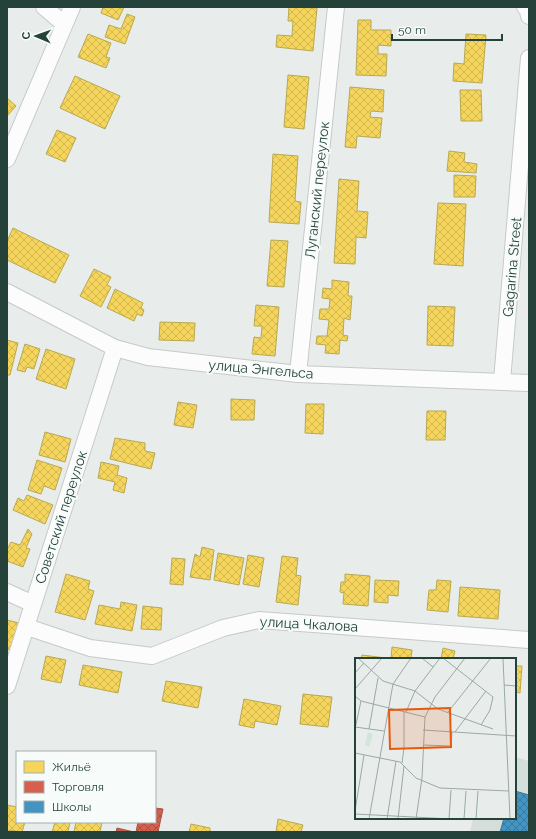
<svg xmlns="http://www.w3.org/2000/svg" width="536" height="839" viewBox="0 0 536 839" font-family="Raleway,sans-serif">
  <defs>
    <pattern id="homes-cross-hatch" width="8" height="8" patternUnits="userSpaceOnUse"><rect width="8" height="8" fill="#f6d55c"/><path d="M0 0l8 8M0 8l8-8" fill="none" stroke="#d3b851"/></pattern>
    <pattern id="shops-cross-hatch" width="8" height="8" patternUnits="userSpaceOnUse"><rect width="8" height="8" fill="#d6604d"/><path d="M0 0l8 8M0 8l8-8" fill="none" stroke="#ad5141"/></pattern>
    <pattern id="schools-cross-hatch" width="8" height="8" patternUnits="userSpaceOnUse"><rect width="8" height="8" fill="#4393c3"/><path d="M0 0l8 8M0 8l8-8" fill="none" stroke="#387a9f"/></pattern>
  </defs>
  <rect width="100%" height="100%" fill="#e8edeb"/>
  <!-- built -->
  <polygon fill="#d6dedb" points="515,757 529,761 529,832 470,832 473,818 515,818"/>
  <!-- homes -->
  <g fill="url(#homes-cross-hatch)" stroke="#b7a952">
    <polygon points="103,7 124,7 118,20 101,13"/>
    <polygon points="289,7 317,8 313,51 276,47 277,35 292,36 293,21 288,21"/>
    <polygon points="127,14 135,17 125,44 105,37 109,25 121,29"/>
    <polygon points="358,20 371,20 371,30 391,30 391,46 378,45 378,54 387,54 386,76 356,75"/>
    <polygon points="88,34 111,43 106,57 110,58 106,68 78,57"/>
    <polygon points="466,34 486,35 482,83 453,81 454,63 464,64"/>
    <polygon points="288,75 309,77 304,129 284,127"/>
    <polygon points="75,76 120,96 105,129 60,108"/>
    <polygon points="350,87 384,90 383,112 371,111 370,117 382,118 380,138 357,136 356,148 345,147"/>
    <polygon points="460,90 481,90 482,121 461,121"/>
    <polygon points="7,98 16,106 7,116"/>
    <polygon points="57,130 76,138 65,162 46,154"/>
    <polygon points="449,151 465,153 464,162 477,164 476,173 447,171"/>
    <polygon points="273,154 298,156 295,201 301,202 299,224 269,222"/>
    <polygon points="454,175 476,176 475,197 454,197"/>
    <polygon points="339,179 359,181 357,211 368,212 366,238 356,237 355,264 334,263"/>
    <polygon points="438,203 466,204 463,266 434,264"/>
    <polygon points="13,228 69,255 55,283 7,260 7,241"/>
    <polygon points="271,240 288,241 284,287 267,286"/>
    <polygon points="94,269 111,277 107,285 111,287 101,307 80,296"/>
    <polygon points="332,280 349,282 348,296 352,296 350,320 344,318 343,335 348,336 347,341 340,340 339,354 325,353 326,345 316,344 317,336 327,336 329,320 319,319 320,309 329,309 330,299 322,298 323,288 332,289"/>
    <polygon points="115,289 143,303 141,308 144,310 142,316 137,314 134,321 107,308"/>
    <polygon points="256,305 279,307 275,356 252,354 254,337 261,338 262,326 254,326"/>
    <polygon points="428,306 455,307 453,346 427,345"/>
    <polygon points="160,322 195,323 194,341 159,340"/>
    <polygon points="7,340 18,343 10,375 7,375"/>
    <polygon points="25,344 40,349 34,369 27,367 25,372 17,370"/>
    <polygon points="46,349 75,359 66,389 36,379"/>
    <polygon points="231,399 255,400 254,420 231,420"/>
    <polygon points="178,402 197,405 193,428 174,425"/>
    <polygon points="306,404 324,404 323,434 305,433"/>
    <polygon points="427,411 446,411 445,440 426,440"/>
    <polygon points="45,432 71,439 65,462 39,455"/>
    <polygon points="115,438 145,443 145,451 155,453 151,469 110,459"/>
    <polygon points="37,460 62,468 55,490 44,486 41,494 28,490"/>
    <polygon points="101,462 119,466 117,475 127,478 124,493 113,490 115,482 98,478"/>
    <polygon points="27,495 53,505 45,524 13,510 18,498 24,501"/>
    <polygon points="28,529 32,534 26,548 30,549 23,567 7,561 7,550 11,542 20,545"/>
    <polygon points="202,547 214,550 210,580 190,577 195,554 200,557"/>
    <polygon points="218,553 244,558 239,585 214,580"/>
    <polygon points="248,555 264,558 259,587 243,584"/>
    <polygon points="282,556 298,558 296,575 301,576 298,605 276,602"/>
    <polygon points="172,558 185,559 183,585 170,584"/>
    <polygon points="66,574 90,581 88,589 94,591 85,620 55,612"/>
    <polygon points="345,574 370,576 368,606 343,604 344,593 340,592 341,582 345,582"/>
    <polygon points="375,580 399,581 398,596 388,595 388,603 374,602"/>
    <polygon points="437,580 451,581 448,612 427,610 429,590 436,590"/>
    <polygon points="460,587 500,590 498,619 458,616"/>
    <polygon points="121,602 137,605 132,631 95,624 99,605 120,609"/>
    <polygon points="143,606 162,608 161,630 141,629"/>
    <polygon points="7,620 19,623 11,650 7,649"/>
    <polygon points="392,647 412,650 411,659 391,659"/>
    <polygon points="443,648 455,651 453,659 441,659"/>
    <polygon points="362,655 386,658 386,659 361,659"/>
    <polygon points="46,656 66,660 61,683 41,679"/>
    <polygon points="83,665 122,672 118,693 79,685"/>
    <polygon points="515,666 522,666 520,693 515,692"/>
    <polygon points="166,681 202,687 198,708 162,701"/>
    <polygon points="303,694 332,697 328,727 300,724"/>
    <polygon points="244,699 281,706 277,725 255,721 254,728 239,725"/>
    <polygon points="7,805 17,807 17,822 25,822 22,832 7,830"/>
    <polygon points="278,819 303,825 301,832 276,832"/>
    <polygon points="55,822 70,822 68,832 52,832"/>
    <polygon points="76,822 102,822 100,832 74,832"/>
    <polygon points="191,824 210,828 210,832 189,832"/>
  </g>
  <!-- shops -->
  <g fill="url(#shops-cross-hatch)" stroke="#a15747">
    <polygon points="155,808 163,809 158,832 136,832 138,822 155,822"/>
    <polygon points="117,828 134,832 116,832"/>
  </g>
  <!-- schools -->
  <polygon fill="url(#schools-cross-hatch)" stroke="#3a7b9a" points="515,791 529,795 529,832 500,832 504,818 515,818"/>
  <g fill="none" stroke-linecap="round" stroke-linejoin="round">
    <!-- street casing -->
    <g stroke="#c5cac8" stroke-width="18">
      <g id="street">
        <polyline points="44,7 64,24"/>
        <polyline points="525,7 527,7 529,16"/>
        <polyline points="7,159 72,7"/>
        <polyline points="7,292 115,348 148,357 298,374 529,383"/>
        <polyline points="298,374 336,7"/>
        <polyline points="502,381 529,58"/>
        <polyline points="7,592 33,604"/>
        <polyline points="27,627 90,648 152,656 223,628 259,620 529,640"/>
        <polyline points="7,686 115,348"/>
      </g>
    </g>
    <!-- street -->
    <use href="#street" stroke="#fcfcfc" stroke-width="16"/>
  </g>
  <g text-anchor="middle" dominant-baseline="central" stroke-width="4" stroke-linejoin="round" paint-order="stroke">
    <!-- street labels -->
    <g font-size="14" fill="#24423a" stroke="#f7fbf9">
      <text transform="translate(317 190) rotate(-84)">Луганский переулок</text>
      <text transform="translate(512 267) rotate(-85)">Gagarina Street</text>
      <text transform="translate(261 369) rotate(5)">улица Энгельса</text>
      <text transform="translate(61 517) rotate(-72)">Советский переулок</text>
      <text transform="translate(309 624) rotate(3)">улица Чкалова</text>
    </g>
  </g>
  <!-- overview -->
  <g transform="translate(355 658)">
    <rect width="161" height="161" fill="#e8edeb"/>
    <path d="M13,74L18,76L14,89L10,87Z" fill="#d1e6d8"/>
    <path fill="none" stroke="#9aa9a4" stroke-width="1" d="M3,0L28,23L60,33L83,51L138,71M67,0L78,9M88,0L138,39L135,52L126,67M148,0L155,161M0,15L9,5M149,27L161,28M0,31L27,0M0,38L6,43L70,59M51,54L60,33L85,0M93,54L136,0M0,69L29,73M0,71L6,43M14,71L23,20M68,72L161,78M100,74L131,33M68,87L96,88L97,74M0,95L45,104L61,120L85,130L154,133M47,105L49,90V53M0,153L9,97M0,156L97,161M14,161L38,26L56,0M32,161L41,103M43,161L49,108M61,161L67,120L70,59L80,39L110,0M94,161L96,132M109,161L111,133M121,161L123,133"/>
    <path fill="#e8590c" fill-opacity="0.15" stroke="#e8590c" stroke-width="2" d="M95,50L96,89L35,91L34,52Z"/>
    <rect width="161" height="161" fill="none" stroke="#24423a" stroke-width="2"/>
  </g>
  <!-- border -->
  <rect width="536" height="839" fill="none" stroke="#24423a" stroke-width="16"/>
  <!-- legend -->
  <rect x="16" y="751" width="140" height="72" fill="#f7fbf9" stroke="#a3b1ad"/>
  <rect x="24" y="761" width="20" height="12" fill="#f6d55c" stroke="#a3b1ad"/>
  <text x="52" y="771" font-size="12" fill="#24423a">Жильё</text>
  <rect x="24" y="781" width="20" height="12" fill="#d6604d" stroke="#a3b1ad"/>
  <text x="52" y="791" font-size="12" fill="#24423a">Торговля</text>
  <rect x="24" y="801" width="20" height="12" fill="#4393c3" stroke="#a3b1ad"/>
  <text x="52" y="811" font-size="12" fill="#24423a">Школы</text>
  <!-- north arrow -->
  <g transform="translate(36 36) rotate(272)" stroke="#f7fbf9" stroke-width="3" paint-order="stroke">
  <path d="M0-3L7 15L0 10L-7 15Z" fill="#24423a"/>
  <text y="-6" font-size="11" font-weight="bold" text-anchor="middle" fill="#24423a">С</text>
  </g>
  <!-- scale -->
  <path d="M392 34v6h110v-6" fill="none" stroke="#24423a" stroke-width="2"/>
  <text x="398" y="34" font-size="12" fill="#24423a" stroke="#f7fbf9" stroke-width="3" paint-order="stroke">50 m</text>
</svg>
